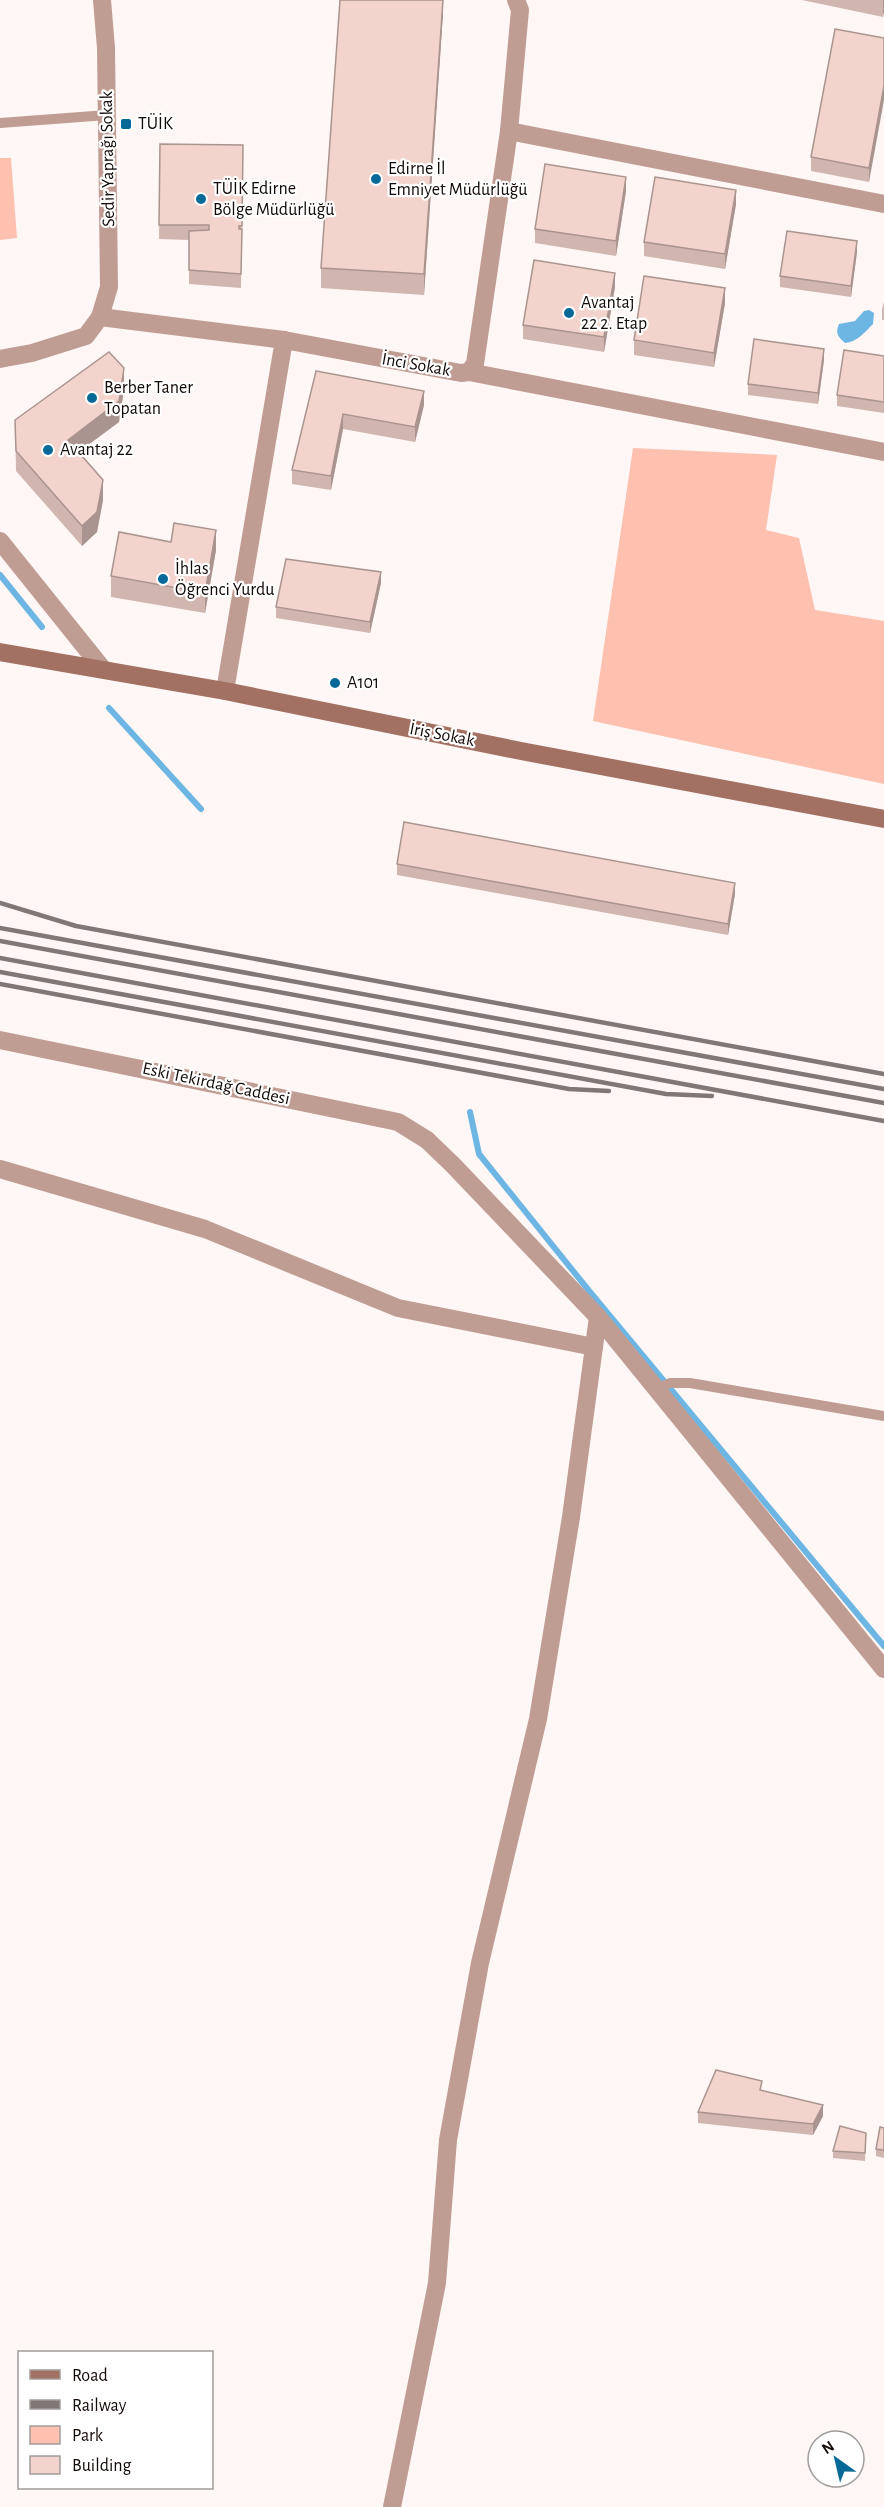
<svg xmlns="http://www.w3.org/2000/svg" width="884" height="2507" viewBox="0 0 884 2507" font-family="'Alegreya Sans',sans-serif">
  <rect width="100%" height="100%" fill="#fef7f5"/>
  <!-- green -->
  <g fill="#fec0af">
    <polygon points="0,158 11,158 17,238 0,240"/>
    <polygon points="633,448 777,455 766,530 799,538 815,610 884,621 884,784 593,721"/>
  </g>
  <!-- water -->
  <path fill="#6db5e3" d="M869,310L874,313L873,324C865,332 857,342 845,343C838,337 835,333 839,324L855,321L864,311Z"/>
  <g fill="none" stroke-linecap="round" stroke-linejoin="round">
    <!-- stream -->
    <g stroke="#6db5e3" stroke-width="6">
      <polyline points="0,575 42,627"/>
      <polyline points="109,708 201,809"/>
      <polyline points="470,1112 479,1154 590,1292 884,1646"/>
    </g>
    <!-- service -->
    <g stroke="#c09d93" stroke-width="10">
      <polyline points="0,123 107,115"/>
      <polyline points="656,1389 670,1383 690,1383 884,1416"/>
    </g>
    <!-- minor -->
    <g stroke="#c09d93" stroke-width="18">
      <polyline points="509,131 884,204"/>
      <polyline points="100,317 284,340 461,373 469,372 884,452"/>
      <polyline points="0,359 32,353 86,336 100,317 109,287 106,48 102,0"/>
      <polyline points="469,372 475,364 509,131 520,10 516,0"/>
      <polyline points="0,541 102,668"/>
      <polyline points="225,691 284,340"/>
      <polyline points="427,1140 453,1165 598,1317 884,1669"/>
      <polyline points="0,1169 205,1229 398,1308 594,1347"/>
      <polyline points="392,2507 437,2283 448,2140 480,1963 538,1719 571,1517 598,1317"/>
    </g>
    <!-- tertiary -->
    <polyline stroke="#c09d93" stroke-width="18" points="0,1040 398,1122 427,1140"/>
    <!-- secondary -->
    <polyline stroke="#a27163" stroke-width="18" points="0,652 225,691 521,751 884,819"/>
    <!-- rail -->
    <g stroke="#817876" stroke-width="4.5">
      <polyline points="0,903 76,926 884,1074"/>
      <polyline points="0,928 884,1089"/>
      <polyline points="0,941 884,1103"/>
      <polyline points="0,958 884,1121"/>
      <polyline points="0,972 666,1094 712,1096"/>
      <polyline points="0,984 569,1089 609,1091"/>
    </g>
  </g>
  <!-- wall -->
  <g fill="#d1b6af">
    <polygon points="443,0 443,13 424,295 321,288 321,268"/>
    <polygon points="802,0 884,0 883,17"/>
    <polygon points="884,38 869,182 811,171 811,157"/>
    <polygon points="160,144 243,145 241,288 189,284 189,240 159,239"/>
    <polygon points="626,191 616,256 535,243 535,229"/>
    <polygon points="736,204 725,269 644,256 644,242"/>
    <polygon points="857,252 851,297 780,287 780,276"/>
    <polygon points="615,287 604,352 523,339 523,325"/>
    <polygon points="884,302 884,320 882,320 882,309"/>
    <polygon points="725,303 714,367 634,355 634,340"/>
    <polygon points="884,356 884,413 837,406 837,395"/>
    <polygon points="824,360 818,404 748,395 748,384"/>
    <polygon points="316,371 424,405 415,442 343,429 331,490 292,484 292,470"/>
    <polygon points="124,389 119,422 78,452 103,500 97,532 82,546 16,471 15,420"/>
    <polygon points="216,550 205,613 111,597 111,576"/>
    <polygon points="381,583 370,633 276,618 276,607"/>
    <polygon points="397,864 735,894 728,935 397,875"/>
    <polygon points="762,2090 823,2116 813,2135 698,2123 698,2112"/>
    <polygon points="884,2128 884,2158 876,2156 876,2149"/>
    <polygon points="866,2133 865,2161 833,2158 833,2151"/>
  </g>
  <!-- shaded-wall -->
  <g fill="#aa948f">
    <polygon points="443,0 443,13 424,295 424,274"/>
    <polygon points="883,0 884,0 884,12 883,17"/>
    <polygon points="884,86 884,100 869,182 869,168"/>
    <polygon points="626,177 626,191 616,256 616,241"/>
    <polygon points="736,190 736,204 725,269 725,254"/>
    <polygon points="857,241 857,252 851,297 851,286"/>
    <polygon points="615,273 615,287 604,352 604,337"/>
    <polygon points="725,288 725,303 714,367 714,353"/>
    <polygon points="824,349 824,360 818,404 818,393"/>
    <polygon points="124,368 124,389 119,422 68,460 68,440"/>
    <polygon points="424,391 424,405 415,442 415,427"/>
    <polygon points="343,414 343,429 331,490 331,476"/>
    <polygon points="103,480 103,500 97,532 82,546 82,526"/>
    <polygon points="216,530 216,550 205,613 205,593"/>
    <polygon points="381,572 381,583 370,633 370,622"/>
    <polygon points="735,883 735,894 728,935 728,924"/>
    <polygon points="823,2105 823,2116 813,2135 813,2124"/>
  </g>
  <!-- building -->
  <g fill="#f3d4cc" stroke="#aa948f" stroke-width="1.5">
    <polygon points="340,0 443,0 424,274 321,268"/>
    <polygon points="835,29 884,38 884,86 869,168 811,157"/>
    <polygon points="160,144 243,145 242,226 239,226 239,229 242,229 241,274 189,270 189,231 209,230 209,225 159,225"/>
    <polygon points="545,164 626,177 616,241 535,229"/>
    <polygon points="655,177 736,190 725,254 644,242"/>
    <polygon points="787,231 857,241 851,286 780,276"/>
    <polygon points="534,260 615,273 604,337 523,325"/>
    <polygon points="644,276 725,288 714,353 634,340"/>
    <polygon points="754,339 824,349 818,393 748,384"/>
    <polygon points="844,350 884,356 884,402 837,395"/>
    <polygon points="109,352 124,368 119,401 68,440 103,480 97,512 82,526 16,451 15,420"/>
    <polygon points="316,371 424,391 415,427 343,414 331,476 292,470"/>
    <polygon points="174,523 216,530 205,593 111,576 119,532 171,542"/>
    <polygon points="286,559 381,572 370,622 276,607"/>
    <polygon points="404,822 735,883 728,924 397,864"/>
    <polygon points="716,2070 762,2081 760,2090 823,2105 813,2124 698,2112"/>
    <polygon points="840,2126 866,2133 865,2153 833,2151"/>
    <polygon points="880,2127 884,2128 884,2150 876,2149"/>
  </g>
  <!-- markers -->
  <g fill="#076998" stroke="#fff" stroke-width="2">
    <rect x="120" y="118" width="12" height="12" rx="3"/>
    <circle cx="376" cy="179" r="6"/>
    <circle cx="201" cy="199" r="6"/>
    <circle cx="569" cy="313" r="6"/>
    <circle cx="92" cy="398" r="6"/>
    <circle cx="48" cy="450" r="6"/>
    <circle cx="163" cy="579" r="6"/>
    <circle cx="335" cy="683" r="6"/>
  </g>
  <g text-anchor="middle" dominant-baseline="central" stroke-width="4.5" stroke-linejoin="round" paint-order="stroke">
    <!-- poi labels -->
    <g font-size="18" fill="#130907" stroke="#fff" text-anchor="start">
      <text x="138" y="124">TÜİK</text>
      <text x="388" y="169">Edirne İl<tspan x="388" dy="21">Emniyet Müdürlüğü</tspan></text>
      <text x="213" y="189">TÜİK Edirne<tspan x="213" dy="21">Bölge Müdürlüğü</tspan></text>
      <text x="581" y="303">Avantaj<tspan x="581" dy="21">22 2. Etap</tspan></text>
      <text x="104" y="388">Berber Taner<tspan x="104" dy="21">Topatan</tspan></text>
      <text x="60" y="450">Avantaj 22</text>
      <text x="175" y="569">İhlas<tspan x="175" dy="21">Öğrenci Yurdu</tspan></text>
      <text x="347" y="683">A101</text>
    </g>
    <!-- street labels -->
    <g font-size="18" fill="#130907" stroke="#fff">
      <text transform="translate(108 159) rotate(-91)">Sedir Yaprağı Sokak</text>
      <text transform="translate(416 365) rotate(10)">İnci Sokak</text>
      <text transform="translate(442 735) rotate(11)">İriş Sokak</text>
      <text transform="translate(216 1084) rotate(12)">Eski Tekirdağ Caddesi</text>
    </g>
  </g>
  <!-- legend -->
  <rect x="18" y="2351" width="195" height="138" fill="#ffffff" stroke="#a19d9c" stroke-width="1.5"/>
  <rect x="30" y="2370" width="30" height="9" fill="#a27163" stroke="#a19d9c" stroke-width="1.5"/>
  <text x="72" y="2381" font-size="18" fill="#130907">Road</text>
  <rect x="30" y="2400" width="30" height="9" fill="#817876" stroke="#a19d9c" stroke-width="1.5"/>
  <text x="72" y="2411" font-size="18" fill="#130907">Railway</text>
  <rect x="30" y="2426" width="30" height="18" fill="#fec0af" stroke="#a19d9c" stroke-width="1.5"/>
  <text x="72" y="2441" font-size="18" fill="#130907">Park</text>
  <rect x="30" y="2456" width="30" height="18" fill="#f3d4cc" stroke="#a19d9c" stroke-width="1.5"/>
  <text x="72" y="2471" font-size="18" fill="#130907">Building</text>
  <!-- north arrow -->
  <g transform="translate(836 2459) rotate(326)"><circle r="28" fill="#ffffff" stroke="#a19d9c" stroke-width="1.5"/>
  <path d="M0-4.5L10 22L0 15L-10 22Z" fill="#076998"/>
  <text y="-9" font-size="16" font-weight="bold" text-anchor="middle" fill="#130907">N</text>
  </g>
</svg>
